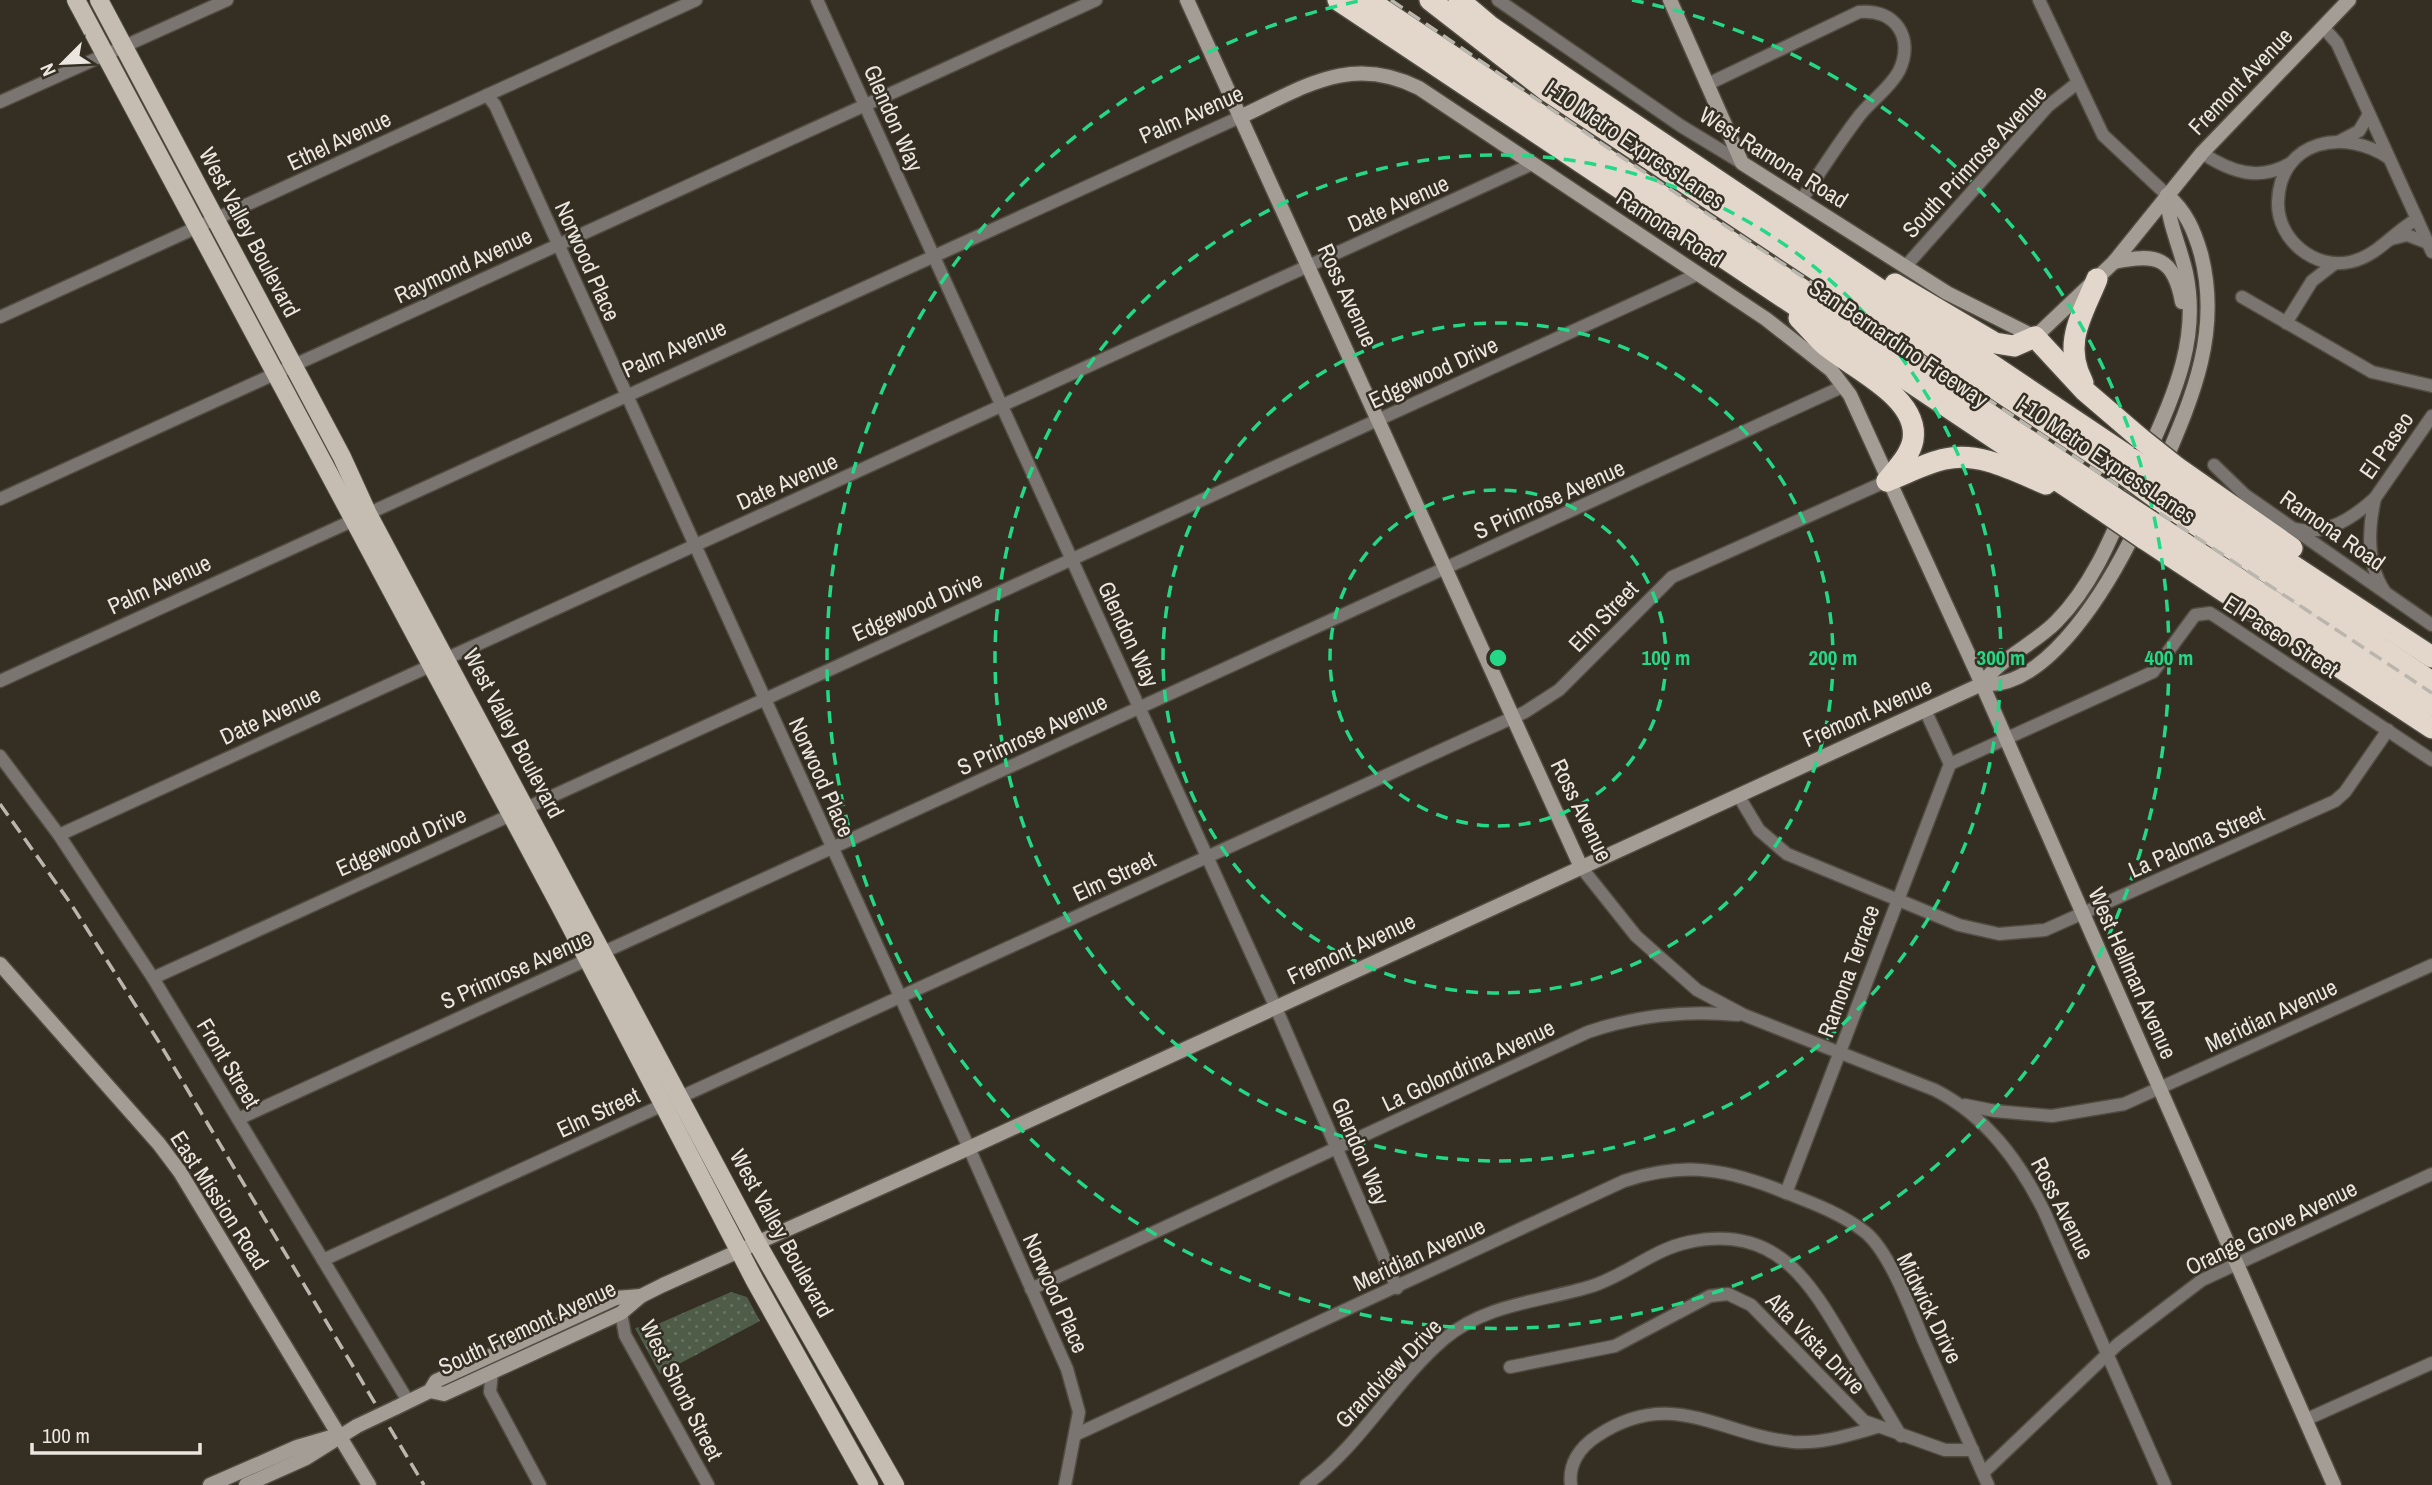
<svg xmlns="http://www.w3.org/2000/svg" width="2432" height="1485" viewBox="0 0 2432 1485" font-family="'Archivo Narrow',sans-serif">
  <defs>
    <pattern id="park-dots" width="8" height="8" patternUnits="userSpaceOnUse" patternTransform="scale(1.75)"><rect width="8" height="8" fill="#4f5d48"/><path d="M2 2h.1M6 6h.1" fill="none" stroke="#687462" stroke-width="1.8" stroke-linecap="round"/></pattern>
  </defs>
  <rect width="100%" height="100%" fill="#342e23"/>
  <!-- park -->
  <polygon fill="url(#park-dots)" points="731,1292 747,1297 760,1321 660,1374 635,1328 660,1323"/>
  <g fill="none" stroke-linecap="round" stroke-linejoin="round">
    <!-- street casing -->
    <g stroke="#514c41" stroke-width="15">
      <g id="street">
        <polyline points="817,0 1276,1008 1397,1288"/>
        <polyline points="1498,0 1681,126 1742,163"/>
        <polyline points="2039,0 2103,135 2167,195"/>
        <polyline points="2323,27 2337,43 2432,252"/>
        <path d="M1708,84L1859,12C1895,8 1915,38 1899,71C1890,88 1872,100 1860,115C1839,142 1821,171 1802,199"/>
        <polyline points="487,95 495,105 969,1148 1067,1369 1079,1412 1065,1485"/>
        <polyline points="0,102 227,0"/>
        <polyline points="2340,141 2359,131 2369,114"/>
        <path d="M2202,153C2231,172 2259,182 2291,163"/>
        <path d="M2389,158C2345,128 2280,139 2278,202C2277,240 2315,270 2350,262C2378,256 2393,232 2417,219"/>
        <polyline points="2391,239 2407,235 2428,243"/>
        <polyline points="1905,267 2048,106 2076,84"/>
        <polyline points="2242,297 2372,372 2432,386"/>
        <polyline points="0,317 696,0"/>
        <polyline points="2286,323 2312,281 2334,264"/>
        <polyline points="2214,465 2245,495 2432,625"/>
        <path d="M2375,498C2368,529 2366,564 2385,592"/>
        <polyline points="0,499 1096,0"/>
        <path d="M2296,529C2327,536 2354,517 2375,498L2432,416"/>
        <polyline points="0,681 1240,117"/>
        <polyline points="0,756 59,835 153,978 408,1401"/>
        <polyline points="1950,764 2153,672 2195,615 2210,613 2218,618 2432,760"/>
        <polyline points="1738,795 1759,830 1787,854 1959,925 1999,934 2045,930 2335,801 2345,792 2388,730"/>
        <polyline points="59,835 1532,164"/>
        <path d="M1581,867L1636,936L1697,990L1744,1015L1935,1090C1986,1116 2019,1161 2044,1211L2165,1485"/>
        <polyline points="153,978 1698,274"/>
        <polyline points="1965,1105 1995,1111 2052,1116 2124,1104 2432,965"/>
        <polyline points="238,1119 1844,386"/>
        <polyline points="1786,1193 1950,764 1925,710"/>
        <polyline points="323,1260 1525,712 1559,690 1672,577 1887,481"/>
        <path d="M1031,1289L1588,1032C1638,1015 1686,1010 1738,1015"/>
        <polyline points="621,1313 625,1335 708,1485"/>
        <polyline points="1510,1367 1615,1346 1710,1296 1728,1294 1751,1305 1864,1421 1945,1450 1973,1450"/>
        <polyline points="492,1371 490,1392 540,1485"/>
        <polyline points="2305,1420 2432,1363"/>
        <path d="M1077,1434L1624,1181C1680,1163 1719,1167 1774,1188C1804,1200 1838,1211 1865,1232C1889,1251 1911,1310 1923,1339C1945,1388 1966,1436 1988,1485"/>
        <polyline points="1983,1473 2118,1344 2202,1280 2432,1174"/>
        <path d="M1306,1485C1360,1446 1393,1383 1444,1339C1487,1303 1541,1302 1592,1286C1626,1275 1654,1249 1689,1242C1776,1224 1809,1280 1847,1345C1865,1375 1883,1406 1901,1436"/>
        <path d="M1571,1485C1568,1464 1580,1447 1597,1436C1672,1386 1720,1435 1793,1442C1822,1444 1849,1435 1877,1427"/>
      </g>
    </g>
    <!-- secondary casing -->
    <g stroke="#514c41" stroke-width="17">
      <g id="secondary">
        <polyline points="1187,0 1581,867"/>
        <polyline points="1670,0 1742,163 1947,293 2035,337 2114,262 2202,153 2349,0"/>
        <path d="M1240,117C1303,88 1350,53 1419,88L1766,319L1831,370L1850,395L1982,684L2334,1485"/>
        <path d="M2114,262C2156,253 2174,257 2182,302"/>
        <path d="M2148,453C2174,394 2200,339 2186,273C2180,246 2168,223 2167,195"/>
        <path d="M2163,466C2193,396 2221,332 2201,254C2194,230 2186,211 2167,195"/>
        <path d="M1982,684C2049,691 2112,579 2137,527"/>
        <polyline points="0,964 159,1144 180,1172 369,1485"/>
        <path d="M430,1391L444,1394L621,1313L641,1296L663,1285L969,1148L1982,684C2000,658 2033,645 2056,622C2096,582 2116,526 2138,475"/>
        <polyline points="395,1408 430,1391 436,1381 616,1298 641,1296"/>
        <polyline points="210,1485 297,1447 338,1435"/>
        <polyline points="246,1485 306,1458 357,1426"/>
      </g>
    </g>
    <!-- primary casing -->
    <g stroke="#514c41" stroke-width="20">
      <g id="primary">
        <polyline points="76,0 560,906 755,1281 869,1485"/>
        <polyline points="99,0 342,457 368,514 757,1243 895,1485"/>
      </g>
    </g>
    <!-- highway casing -->
    <g stroke="#514c41" stroke-width="24">
      <g id="highway">
        <polyline points="1338,0 2108,514"/>
        <polyline points="1368,0 2115,498"/>
        <polyline points="1430,0 1546,90 2125,475"/>
        <polyline points="1459,0 1491,27 1568,80 2132,459"/>
        <polyline points="1895,284 1995,343 2014,346 2035,337 2085,391 2141,439"/>
        <path d="M1799,318C1808,327 1816,337 1825,345C1852,368 1920,397 1913,440C1910,456 1897,468 1887,481"/>
        <path d="M2083,383C2062,343 2082,316 2097,279"/>
        <polyline points="2175,466 2292,548"/>
        <path d="M1887,481C1906,474 1925,463 1945,459C1979,451 2015,471 2046,484"/>
        <polyline points="2167,483 2432,657"/>
        <polyline points="2159,500 2432,682"/>
        <polyline points="2150,521 2432,705"/>
        <polyline points="2143,538 2432,728"/>
      </g>
    </g>
    <!-- street -->
    <use href="#street" stroke="#7a7570" stroke-width="12"/>
    <!-- secondary -->
    <use href="#secondary" stroke="#a49d95" stroke-width="14"/>
    <!-- primary -->
    <use href="#primary" stroke="#c5bcb2" stroke-width="18"/>
    <!-- highway -->
    <use href="#highway" stroke="#e3d7cc" stroke-width="21"/>
    <!-- rail -->
    <g stroke="#bab6ae" stroke-width="3.5" stroke-dasharray="14 7" stroke-linecap="butt">
      <polyline points="1391,0 1620,156 2432,693"/>
      <polyline points="0,804 71,904 157,1039 424,1485"/>
    </g>
    <!-- secondary-bridge casing -->
    <g stroke="#514c41" stroke-width="17" stroke-linecap="butt">
      <polyline id="secondary-bridge" points="357,1426 395,1408"/>
    </g>
    <!-- highway-bridge casing -->
    <g stroke="#514c41" stroke-width="24" stroke-linecap="butt">
      <g id="highway-bridge">
        <polyline points="2141,439 2175,466"/>
        <polyline points="2132,459 2167,483"/>
        <polyline points="2125,475 2159,500"/>
        <polyline points="2115,498 2150,521"/>
        <polyline points="2108,514 2143,538"/>
      </g>
    </g>
    <!-- secondary-bridge -->
    <use href="#secondary-bridge" stroke="#a49d95" stroke-width="14"/>
    <!-- highway-bridge -->
    <use href="#highway-bridge" stroke="#e3d7cc" stroke-width="21"/>
  </g>
  <!-- distance rings -->
  <g fill="none" stroke="#24d886" stroke-width="3.5" stroke-dasharray="12 9">
    <circle cx="1498" cy="658" r="168"/>
    <circle cx="1498" cy="658" r="335"/>
    <circle cx="1498" cy="658" r="503"/>
    <path d="M1632 0A671 671 0 1 1 1364 0"/>
  </g>
  <g text-anchor="middle" dominant-baseline="central" stroke-width="5" stroke-linejoin="round" paint-order="stroke">
    <!-- street labels -->
    <g font-size="23" fill="#ebe7e0" stroke="#342e23">
      <text transform="translate(2240 81) rotate(-46)">Fremont Avenue</text>
      <text transform="translate(1191 114) rotate(-24)">Palm Avenue</text>
      <text transform="translate(894 118) rotate(66)">Glendon Way</text>
      <text transform="translate(339 140) rotate(-25)">Ethel Avenue</text>
      <text transform="translate(1635 144) rotate(34)">I-10 Metro ExpressLanes</text>
      <text transform="translate(1774 157) rotate(32)">West Ramona Road</text>
      <text transform="translate(1974 161) rotate(-47)">South Primrose Avenue</text>
      <text transform="translate(1398 203) rotate(-24)">Date Avenue</text>
      <text transform="translate(1670 228) rotate(33)">Ramona Road</text>
      <text transform="translate(250 232) rotate(62)">West Valley Boulevard</text>
      <text transform="translate(588 261) rotate(66)">Norwood Place</text>
      <text transform="translate(463 265) rotate(-25)">Raymond Avenue</text>
      <text transform="translate(1348 295) rotate(65)">Ross Avenue</text>
      <text transform="translate(1899 343) rotate(34)">San Bernardino Freeway</text>
      <text transform="translate(674 348) rotate(-24)">Palm Avenue</text>
      <text transform="translate(1433 372) rotate(-25)">Edgewood Drive</text>
      <text transform="translate(2386 445) rotate(-55)">El Paseo</text>
      <text transform="translate(2106 459) rotate(34)">I-10 Metro ExpressLanes</text>
      <text transform="translate(787 481) rotate(-24)">Date Avenue</text>
      <text transform="translate(1549 499) rotate(-24)">S Primrose Avenue</text>
      <text transform="translate(2333 530) rotate(35)">Ramona Road</text>
      <text transform="translate(159 584) rotate(-25)">Palm Avenue</text>
      <text transform="translate(917 606) rotate(-24)">Edgewood Drive</text>
      <text transform="translate(1603 616) rotate(-46)">Elm Street</text>
      <text transform="translate(1129 634) rotate(65)">Glendon Way</text>
      <text transform="translate(2281 636) rotate(33)">El Paseo Street</text>
      <text transform="translate(1867 712) rotate(-24)">Fremont Avenue</text>
      <text transform="translate(270 715) rotate(-25)">Date Avenue</text>
      <text transform="translate(514 733) rotate(62)">West Valley Boulevard</text>
      <text transform="translate(1032 734) rotate(-25)">S Primrose Avenue</text>
      <text transform="translate(822 777) rotate(66)">Norwood Place</text>
      <text transform="translate(1582 810) rotate(64)">Ross Avenue</text>
      <text transform="translate(401 841) rotate(-24)">Edgewood Drive</text>
      <text transform="translate(2196 841) rotate(-24)">La Paloma Street</text>
      <text transform="translate(1114 876) rotate(-25)">Elm Street</text>
      <text transform="translate(1351 948) rotate(-25)">Fremont Avenue</text>
      <text transform="translate(516 969) rotate(-24)">S Primrose Avenue</text>
      <text transform="translate(1848 971) rotate(-70)">Ramona Terrace</text>
      <text transform="translate(2133 973) rotate(66)">West Hellman Avenue</text>
      <text transform="translate(2271 1015) rotate(-25)">Meridian Avenue</text>
      <text transform="translate(229 1063) rotate(59)">Front Street</text>
      <text transform="translate(1468 1065) rotate(-25)">La Golondrina Avenue</text>
      <text transform="translate(598 1112) rotate(-25)">Elm Street</text>
      <text transform="translate(1361 1151) rotate(67)">Glendon Way</text>
      <text transform="translate(220 1200) rotate(57)">East Mission Road</text>
      <text transform="translate(2063 1208) rotate(63)">Ross Avenue</text>
      <text transform="translate(2271 1227) rotate(-26)">Orange Grove Avenue</text>
      <text transform="translate(782 1233) rotate(61)">West Valley Boulevard</text>
      <text transform="translate(1419 1254) rotate(-25)">Meridian Avenue</text>
      <text transform="translate(1056 1293) rotate(66)">Norwood Place</text>
      <text transform="translate(1930 1308) rotate(64)">Midwick Drive</text>
      <text transform="translate(527 1327) rotate(-25)">South Fremont Avenue</text>
      <text transform="translate(1816 1343) rotate(46)">Alta Vista Drive</text>
      <text transform="translate(1388 1373) rotate(-46)">Grandview Drive</text>
      <text transform="translate(682 1390) rotate(63)">West Shorb Street</text>
    </g>
  </g>
  <circle cx="1498" cy="658" r="10" fill="#24d886" stroke="#342e23" stroke-width="3.5"/>
  <g font-size="21" text-anchor="middle" font-weight="bold" fill="#24d886" stroke="#342e23" stroke-width="5" stroke-linejoin="round" paint-order="stroke">
    <text x="1666" y="665">100 m</text>
    <text x="1833" y="665">200 m</text>
    <text x="2001" y="665">300 m</text>
    <text x="2169" y="665">400 m</text>
  </g>
  <!-- north arrow -->
  <g transform="translate(63 63) rotate(246)" stroke="#342e23" stroke-width="5" paint-order="stroke">
  <path d="M0-5L12 26L0 18L-12 26Z" fill="#ebe7e0"/>
  <text y="-10" font-size="19" font-weight="bold" text-anchor="middle" fill="#ebe7e0">N</text>
  </g>
  <!-- scale -->
  <path d="M32 1443v10h168v-10" fill="none" stroke="#ebe7e0" stroke-width="3.5"/>
  <text x="42" y="1443" font-size="21" fill="#ebe7e0" stroke="#342e23" stroke-width="5" paint-order="stroke">100 m</text>
</svg>
